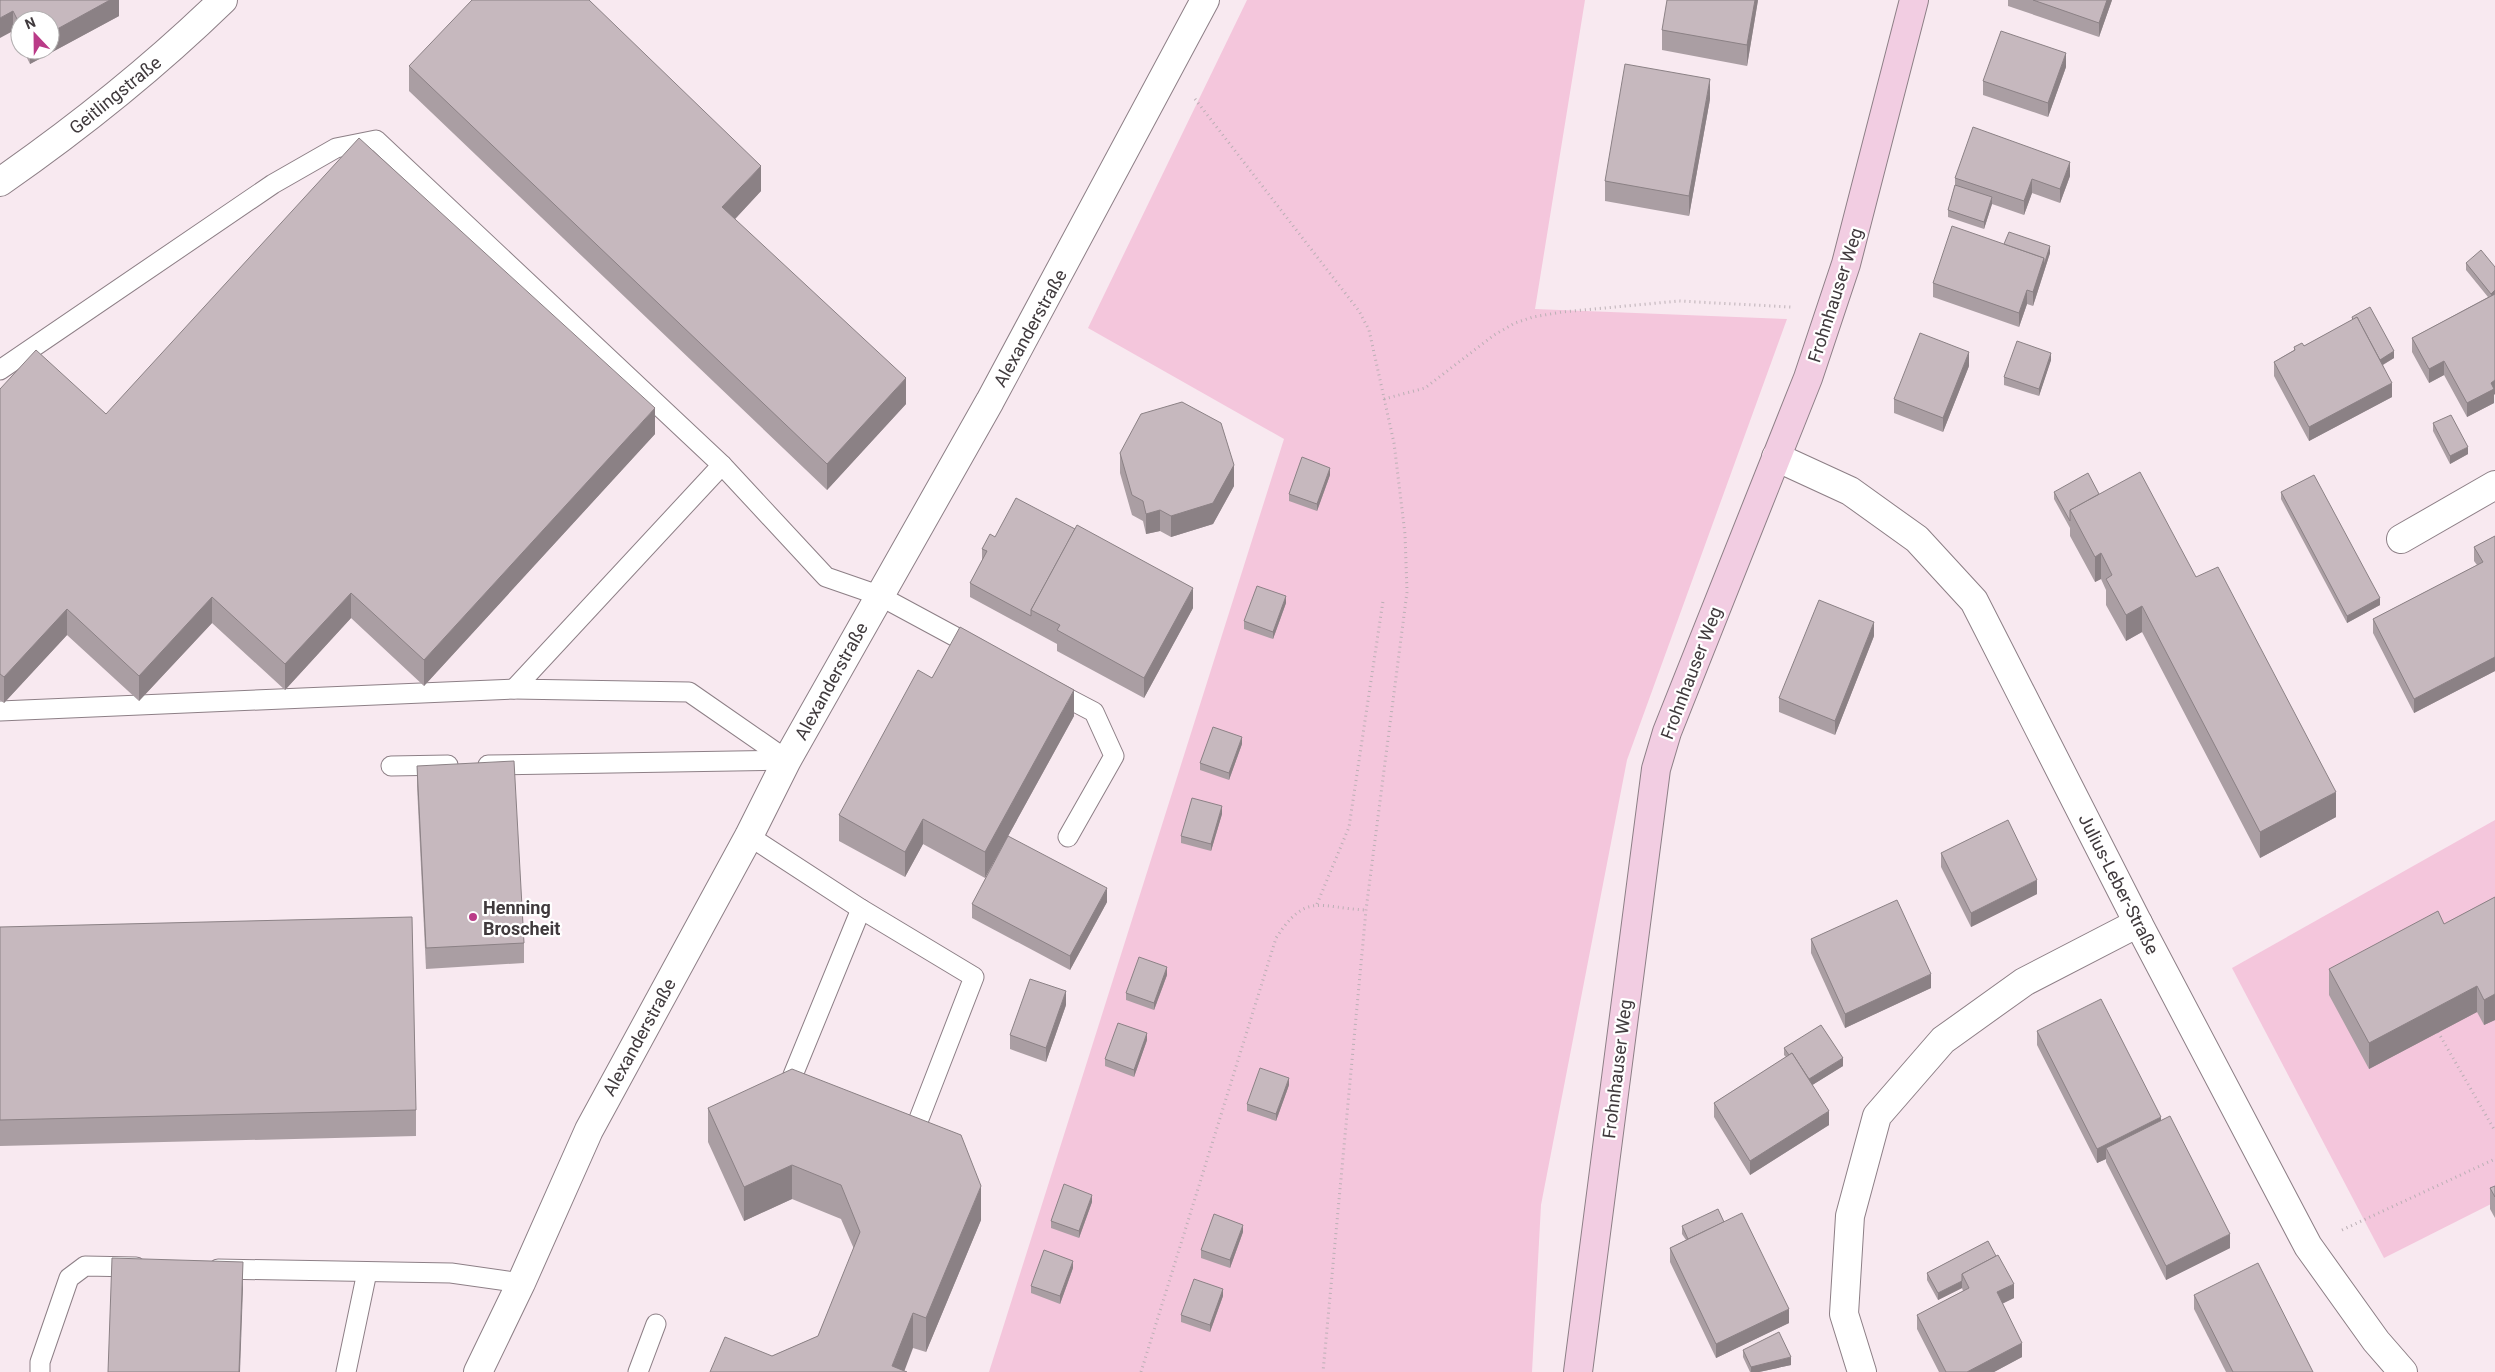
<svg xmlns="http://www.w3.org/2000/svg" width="2495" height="1372" viewBox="0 0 2495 1372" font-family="Roboto,sans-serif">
  <rect width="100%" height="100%" fill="#f8e9f0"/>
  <!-- green -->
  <g fill="#f4c6dc">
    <polygon points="1247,0 1585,0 1535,309 1787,319 1627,760 1541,1205 1532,1372 989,1372 1284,439 1088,328"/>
    <polygon points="2495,820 2495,1202 2384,1258 2232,968"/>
  </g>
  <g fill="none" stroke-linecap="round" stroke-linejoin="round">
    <!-- service casing -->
    <g stroke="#8d7f86" stroke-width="21">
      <g id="service">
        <polyline points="0,370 273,184 336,148 376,140 722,465"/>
        <polyline points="1052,690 1094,712 1114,756 1068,837"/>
        <polyline points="0,711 514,689"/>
        <polyline points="787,760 689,692 514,689 722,465 826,577 878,595 978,649"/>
        <polyline points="488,765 787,760"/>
        <polyline points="391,766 448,765"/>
        <polyline points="749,836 861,909 974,977 917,1124"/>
        <polyline points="793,1075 861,909"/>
        <polyline points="218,1269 451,1273 521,1283"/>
        <polyline points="40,1372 40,1362 69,1278 85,1266 136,1267"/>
        <polyline points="346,1372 367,1272"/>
        <polyline points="638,1372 656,1324"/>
      </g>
    </g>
    <!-- minor casing -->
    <g stroke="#8d7f86" stroke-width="30">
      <g id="minor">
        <path d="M0,182C79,127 154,67 223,0"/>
        <polyline points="1776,457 1850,491 1917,539 1974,601 2138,923 2308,1246 2376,1341 2403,1372"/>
        <polyline points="2401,539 2495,485"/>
        <polyline points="478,1372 521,1283 589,1130 749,836 787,760 990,401 1205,0"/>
        <polyline points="1862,1372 1844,1314 1850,1216 1877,1116 1943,1040 2024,982 2138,923"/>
      </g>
    </g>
    <!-- secondary casing -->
    <g stroke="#8d7f86" stroke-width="30">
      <polyline id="secondary" points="1578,1372 1656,769 1667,732 1808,378 1846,264 1914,0"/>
    </g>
    <!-- path -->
    <g stroke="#bbafb5" stroke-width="3" stroke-dasharray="1 4" stroke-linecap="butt">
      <polyline points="1195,99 1359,311 1369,330 1394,443 1405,534 1407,592 1366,910 1323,1372"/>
      <polyline points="1384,399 1425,388 1494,335 1515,323 1533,317 1562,312 1679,301 1791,307"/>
      <polyline points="1317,904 1349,827 1383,601"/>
      <polyline points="2438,1032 2495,1131"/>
      <polyline points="2342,1230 2495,1159"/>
      <path d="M1141,1372L1276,938C1307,891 1319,908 1366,910"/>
    </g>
    <!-- service -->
    <use href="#service" stroke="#fff" stroke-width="19"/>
    <!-- minor -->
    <use href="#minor" stroke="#fff" stroke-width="28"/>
    <!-- secondary -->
    <use href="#secondary" stroke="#f2cde2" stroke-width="28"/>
  </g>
  <!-- wall -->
  <g fill="#aa9ea3">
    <polygon points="0,0 119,0 119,16 30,64 23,50 50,50 20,20 20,45 13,31"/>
    <polygon points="1758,0 1747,66 1662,50 1662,30"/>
    <polygon points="2008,0 2112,0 2099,37 2008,6"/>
    <polygon points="409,66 761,191 735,219 906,404 827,490 409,91"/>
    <polygon points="2066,67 2048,117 1983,95 1983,81"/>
    <polygon points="1710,99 1689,216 1605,201 1605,181"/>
    <polygon points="2070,176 2060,203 2032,193 2024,215 1992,204 1984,229 1948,217 1948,210 1955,185 1955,178"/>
    <polygon points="2004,244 2050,253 2033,306 2027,304 2019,327 1933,297 1933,283"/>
    <polygon points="2466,263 2495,267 2494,403 2467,417 2444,375 2429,383 2412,352 2412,338 2488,297 2466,270"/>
    <polygon points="2352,317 2394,358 2383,365 2392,397 2309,441 2274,376 2274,362 2294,350 2294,347 2304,346 2352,320"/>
    <polygon points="2051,360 2039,396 2004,385 2004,377"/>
    <polygon points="1969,366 1943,432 1894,413 1894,399"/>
    <polygon points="0,389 106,414 655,434 424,686 351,618 285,690 212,623 139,701 67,635 4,703 0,700"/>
    <polygon points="2433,423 2468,454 2450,464 2433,431"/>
    <polygon points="1120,453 1234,486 1213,524 1171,537 1160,531 1146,534 1143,521 1132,515 1120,473"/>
    <polygon points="1330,475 1317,511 1289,501 1289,494"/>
    <polygon points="2054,492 2099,494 2196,577 2336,817 2260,858 2142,632 2126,641 2106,605 2106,590 2101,579 2095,582 2070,536 2070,528 2054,499"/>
    <polygon points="2281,492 2380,605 2347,623 2281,499"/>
    <polygon points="2495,536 2495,671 2414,713 2373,633 2373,619 2477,565 2474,561 2474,547"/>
    <polygon points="995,537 1193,608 1144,698 1057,651 1057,644 970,597 970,583 982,561 982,549"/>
    <polygon points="1286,603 1273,639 1244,629 1244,621"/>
    <polygon points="1874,636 1835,735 1779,712 1779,698"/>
    <polygon points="932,678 1074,716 985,878 923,844 905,877 839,841 839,815"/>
    <polygon points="1242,744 1229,780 1200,770 1200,763"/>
    <polygon points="417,766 524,943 524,963 426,969 417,786"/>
    <polygon points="1222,814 1211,851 1181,843 1181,836"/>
    <polygon points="1941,853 2037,894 1971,927 1941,867"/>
    <polygon points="2495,897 2495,1020 2484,1025 2477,1012 2369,1069 2329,995 2329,969 2444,924"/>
    <polygon points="1107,902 1070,970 972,918 972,904"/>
    <polygon points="0,927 416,1110 416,1136 0,1146"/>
    <polygon points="1811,939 1931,988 1845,1028 1811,953"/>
    <polygon points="1167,975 1154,1010 1126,1000 1126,993"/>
    <polygon points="1066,1005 1046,1062 1010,1049 1010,1035"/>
    <polygon points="2037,1031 2161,1121 2230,1248 2166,1280 2106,1162 2106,1159 2097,1163 2037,1045"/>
    <polygon points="1147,1040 1134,1077 1105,1066 1105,1059"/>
    <polygon points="1784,1048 1843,1066 1812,1085 1829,1125 1750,1175 1714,1117 1714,1103 1786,1057 1784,1055"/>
    <polygon points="1289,1085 1276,1121 1247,1111 1247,1104"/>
    <polygon points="708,1108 981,1220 926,1352 913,1348 772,1356 818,1336 854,1249 841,1219 792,1199 744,1221 708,1142"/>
    <polygon points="2495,1186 2495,1218 2490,1209 2490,1188"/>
    <polygon points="1092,1202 1079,1238 1051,1228 1051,1221"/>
    <polygon points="1724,1222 1789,1323 1716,1358 1670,1262 1670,1248 1686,1240 1682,1234 1682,1226"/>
    <polygon points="1243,1232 1230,1268 1201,1258 1201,1250"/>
    <polygon points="1988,1241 2014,1298 2002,1304 2022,1357 1994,1372 1939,1372 1917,1329 1917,1315 1963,1291 1962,1288 1938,1300 1927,1280 1927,1273"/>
    <polygon points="1073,1268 1060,1304 1031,1293 1031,1286"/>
    <polygon points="2194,1295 2313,1372 2226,1372 2194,1309"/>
    <polygon points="1223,1296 1210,1332 1181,1322 1181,1315"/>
    <polygon points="1743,1350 1791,1365 1759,1372 1750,1372 1743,1357"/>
  </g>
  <!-- shaded-wall -->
  <g fill="#8b8185">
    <polygon points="110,0 119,0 119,16 30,64 30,50 50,50 50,33"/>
    <polygon points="1755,0 1758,0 1747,66 1747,45"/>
    <polygon points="2107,0 2112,0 2099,37 2099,23"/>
    <polygon points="13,11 13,31 0,38 0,18"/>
    <polygon points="2066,53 2066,67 2048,117 2048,103"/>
    <polygon points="1710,79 1710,99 1689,216 1689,196"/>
    <polygon points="2070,162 2070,176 2060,203 2060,189"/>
    <polygon points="761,166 761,191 722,233 722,207"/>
    <polygon points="2032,179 2032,193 2024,215 2024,201"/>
    <polygon points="1992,197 1992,204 1984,229 1984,222"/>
    <polygon points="2050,246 2050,253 2033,306 2033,292 2044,258"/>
    <polygon points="2027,290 2027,304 2019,327 2019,313"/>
    <polygon points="2495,290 2495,298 2491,301 2491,294"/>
    <polygon points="2394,351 2394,358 2377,368 2377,361"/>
    <polygon points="1969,352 1969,366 1943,432 1943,418"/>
    <polygon points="2051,353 2051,360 2039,396 2039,389"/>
    <polygon points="2444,361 2444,375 2429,383 2429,369"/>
    <polygon points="906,378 906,404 827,490 827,464"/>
    <polygon points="2495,380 2495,394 2494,395 2494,403 2467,417 2467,403 2491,383"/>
    <polygon points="2392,383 2392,397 2309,441 2309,427"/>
    <polygon points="655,408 655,434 424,686 424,660"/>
    <polygon points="2468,447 2468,454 2450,464 2450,456"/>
    <polygon points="1234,465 1234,486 1213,524 1171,537 1171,516"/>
    <polygon points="1330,468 1330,475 1317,511 1317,504"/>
    <polygon points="1160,510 1160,531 1146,534 1146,514"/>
    <polygon points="2101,553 2101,579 2095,582 2095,557"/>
    <polygon points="1193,588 1193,608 1144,698 1144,678"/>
    <polygon points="351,593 351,618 285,690 285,664"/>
    <polygon points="1286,596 1286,603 1273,639 1273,632"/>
    <polygon points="212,597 212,623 139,701 139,676"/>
    <polygon points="2380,598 2380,605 2347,623 2347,616"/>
    <polygon points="2142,606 2142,632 2126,641 2126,615"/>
    <polygon points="67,609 67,635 4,703 4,677"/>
    <polygon points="1874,622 1874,636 1835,735 1835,721"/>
    <polygon points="2495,657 2495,671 2414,713 2414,699"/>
    <polygon points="1074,690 1074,716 985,878 985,852"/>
    <polygon points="1242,737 1242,744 1229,780 1229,773"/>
    <polygon points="2336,792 2336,817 2260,858 2260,832"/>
    <polygon points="1222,806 1222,814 1211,851 1211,844"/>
    <polygon points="923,819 923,844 905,877 905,852"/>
    <polygon points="2037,880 2037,894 1971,927 1971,913"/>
    <polygon points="1107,888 1107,902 1070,970 1070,956"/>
    <polygon points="1167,967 1167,975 1154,1010 1154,1003"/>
    <polygon points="1931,974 1931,988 1845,1028 1845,1014"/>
    <polygon points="2477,986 2477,1012 2369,1069 2369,1043"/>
    <polygon points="1066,991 1066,1005 1046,1062 1046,1048"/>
    <polygon points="2495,994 2495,1020 2484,1025 2484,1000"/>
    <polygon points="1147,1033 1147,1040 1134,1077 1134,1070"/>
    <polygon points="1843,1058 1843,1066 1806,1089 1806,1081"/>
    <polygon points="1289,1078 1289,1085 1276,1121 1276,1114"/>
    <polygon points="1829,1111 1829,1125 1750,1175 1750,1161"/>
    <polygon points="2161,1117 2161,1131 2106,1148 2106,1159 2097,1163 2097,1149"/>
    <polygon points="792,1165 792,1199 744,1221 744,1187"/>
    <polygon points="981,1186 981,1220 926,1352 926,1318"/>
    <polygon points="1092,1195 1092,1202 1079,1238 1079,1231"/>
    <polygon points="1243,1225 1243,1232 1230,1268 1230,1260"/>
    <polygon points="2230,1234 2230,1248 2166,1280 2166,1266"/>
    <polygon points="1073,1261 1073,1268 1060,1304 1060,1296"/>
    <polygon points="243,1262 243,1288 240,1372 239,1372"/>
    <polygon points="1962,1281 1962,1288 1938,1300 1938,1293"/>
    <polygon points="2014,1284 2014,1298 1997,1306 1997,1292"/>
    <polygon points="1223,1289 1223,1296 1210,1332 1210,1325"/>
    <polygon points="1789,1309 1789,1323 1716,1358 1716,1344"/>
    <polygon points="913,1313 913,1348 904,1372 892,1366"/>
    <polygon points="2022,1343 2022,1357 1994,1372 1967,1372"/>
    <polygon points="1791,1357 1791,1365 1759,1372 1751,1372 1751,1367"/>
  </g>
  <!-- building -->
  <g fill="#c6b8be" stroke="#8b8185">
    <polygon points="0,0 110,0 50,33 50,20 20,20 20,25 13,11 0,18"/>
    <polygon points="472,0 589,0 761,166 722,207 906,378 827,464 409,66"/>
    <polygon points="1667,0 1755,0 1747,45 1662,30"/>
    <polygon points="2033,0 2107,0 2099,23"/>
    <polygon points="2001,31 2066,53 2048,103 1983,81"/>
    <polygon points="1625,64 1710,79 1689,196 1605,181"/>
    <polygon points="1973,127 2070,162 2060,189 2032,179 2024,201 1955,178"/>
    <polygon points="359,138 655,408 424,660 351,593 285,664 212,597 139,676 67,609 4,677 0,674 0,389 36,350 106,414"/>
    <polygon points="1955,185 1992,197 1984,222 1948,210"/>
    <polygon points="1952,226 2044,258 2033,292 2027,290 2019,313 1933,283"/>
    <polygon points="2009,232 2050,246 2044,265 2044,258 2004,244"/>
    <polygon points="2481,250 2495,267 2495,290 2491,294 2466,263"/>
    <polygon points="2495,294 2495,380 2491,383 2494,389 2467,403 2444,361 2429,369 2412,338"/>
    <polygon points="2370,307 2394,351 2380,360 2357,317 2353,320 2352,317"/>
    <polygon points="2357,317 2392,383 2309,427 2274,362 2295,350 2294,347 2302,343 2304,346"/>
    <polygon points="1920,333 1969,352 1943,418 1894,399"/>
    <polygon points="2017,341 2051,353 2039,389 2004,377"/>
    <polygon points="1182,402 1221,423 1234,465 1213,503 1171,516 1160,510 1146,514 1143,501 1132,495 1120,453 1141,414"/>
    <polygon points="2451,415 2468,447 2450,456 2433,423"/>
    <polygon points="1302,457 1330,468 1317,504 1289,494"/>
    <polygon points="2140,472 2196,577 2218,567 2336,792 2260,832 2142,606 2126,615 2106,579 2112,575 2101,553 2095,557 2070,510"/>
    <polygon points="2088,473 2099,494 2070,510 2070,521 2054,492"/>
    <polygon points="2314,475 2380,598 2347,616 2281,492"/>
    <polygon points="1016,498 1075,529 1031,610 1031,616 970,583 987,551 982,549 990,534 995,537"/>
    <polygon points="1077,525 1193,588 1144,678 1057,630 1060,625 1031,610"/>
    <polygon points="2495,536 2495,657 2414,699 2373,619 2483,562 2474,547"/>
    <polygon points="1257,586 1286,596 1273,632 1244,621"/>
    <polygon points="1819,600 1874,622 1835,721 1779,698"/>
    <polygon points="960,627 1074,690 985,852 923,819 905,852 839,815 918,670 932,678"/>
    <polygon points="1213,727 1242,737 1229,773 1200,763"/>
    <polygon points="514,761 524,943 426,948 417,766"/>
    <polygon points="1192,798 1222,806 1211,844 1181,836"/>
    <polygon points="2008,820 2037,880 1971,913 1941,853"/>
    <polygon points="1008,836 1107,888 1070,956 972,904"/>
    <polygon points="2495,897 2495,994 2484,1000 2477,986 2369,1043 2329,969 2438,911 2444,924"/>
    <polygon points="1897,900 1931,974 1845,1014 1811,939"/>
    <polygon points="412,917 416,1110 0,1120 0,927"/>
    <polygon points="1139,957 1167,967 1154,1003 1126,993"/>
    <polygon points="1030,979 1066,991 1046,1048 1010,1035"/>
    <polygon points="2101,999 2161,1117 2097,1149 2037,1031"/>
    <polygon points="1118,1023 1147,1033 1134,1070 1105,1059"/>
    <polygon points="1821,1025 1843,1058 1809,1079 1792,1053 1789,1055 1784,1048"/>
    <polygon points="1792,1053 1829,1111 1750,1161 1714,1103"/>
    <polygon points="1260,1068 1289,1078 1276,1114 1247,1104"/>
    <polygon points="792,1069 961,1135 981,1186 926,1318 913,1313 892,1366 907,1372 710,1372 725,1337 772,1356 818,1336 860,1232 841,1185 792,1165 744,1187 708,1108"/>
    <polygon points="2170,1116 2230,1234 2166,1266 2106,1148"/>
    <polygon points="1064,1184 1092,1195 1079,1231 1051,1221"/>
    <polygon points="2495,1186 2495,1197 2490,1188"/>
    <polygon points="1718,1209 1724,1222 1688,1239 1682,1226"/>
    <polygon points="1742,1213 1789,1309 1716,1344 1670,1248"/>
    <polygon points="1214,1214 1243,1225 1230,1260 1201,1250"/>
    <polygon points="1988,1241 1996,1256 1962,1274 1962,1281 1938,1293 1927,1273"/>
    <polygon points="1044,1250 1073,1261 1060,1296 1031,1286"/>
    <polygon points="1998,1255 2014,1284 1997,1292 2022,1343 1967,1372 1946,1372 1917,1315 1969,1288 1962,1274"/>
    <polygon points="112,1258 243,1262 239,1372 108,1372"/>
    <polygon points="2258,1263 2313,1372 2233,1372 2194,1295"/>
    <polygon points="1194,1279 1223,1289 1210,1325 1181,1315"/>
    <polygon points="1779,1332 1791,1357 1751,1367 1743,1350"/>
  </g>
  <!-- markers -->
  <circle fill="#ba3b88" stroke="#fff" stroke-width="2" cx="473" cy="917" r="5"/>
  <g text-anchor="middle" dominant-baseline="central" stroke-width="4.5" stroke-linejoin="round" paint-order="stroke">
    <!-- street labels -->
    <g font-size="18" fill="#403a3d" stroke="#fff">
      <text transform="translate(115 95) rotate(-39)">Geitlingstraße</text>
      <text transform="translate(1835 295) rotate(-72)">Frohnhauser Weg</text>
      <text transform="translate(1030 328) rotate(-61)">Alexanderstraße</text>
      <text transform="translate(1691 673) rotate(-69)">Frohnhauser Weg</text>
      <text transform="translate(831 681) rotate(-61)">Alexanderstraße</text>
      <text transform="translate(2119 884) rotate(63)">Julius-Leber-Straße</text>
      <text transform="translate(639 1037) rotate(-61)">Alexanderstraße</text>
      <text transform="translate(1617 1069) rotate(-83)">Frohnhauser Weg</text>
    </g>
    <!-- poi labels -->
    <g font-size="18" font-weight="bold" fill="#403a3d" stroke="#fff" text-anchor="start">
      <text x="483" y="907">Henning<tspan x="483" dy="21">Broscheit</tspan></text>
    </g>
  </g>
  <!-- north arrow -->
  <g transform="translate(35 35) rotate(338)"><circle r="24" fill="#ffffff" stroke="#b3b0b1"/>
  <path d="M0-4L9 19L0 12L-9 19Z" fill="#ba3b88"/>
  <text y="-8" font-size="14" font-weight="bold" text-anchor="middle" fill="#403a3d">N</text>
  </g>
</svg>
